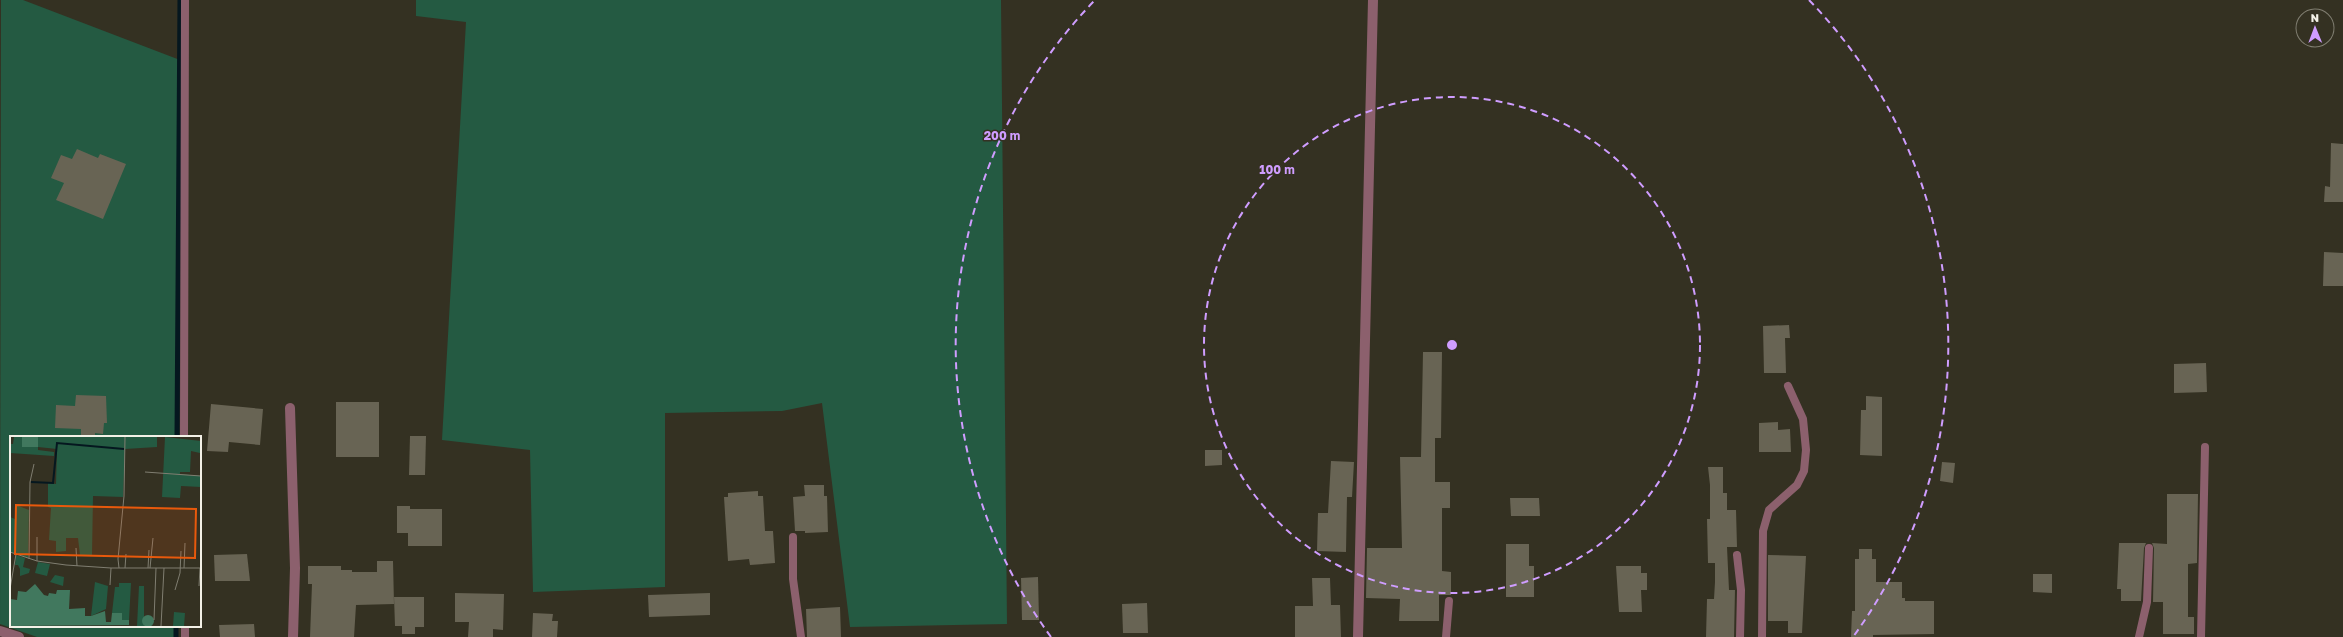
<svg xmlns="http://www.w3.org/2000/svg" width="2343" height="637" viewBox="0 0 2343 637" font-family="'Golos Text',sans-serif">
  <rect width="100%" height="100%" fill="#343122"/>
  <!-- green -->
  <g fill="#245a42">
    <polygon points="1,0 23,0 180,60 177,437 11,437 11,626 176,626 176,637 37,637 0,624"/>
    <polygon points="416,0 1001,0 1007,624 850,627 822,403 782,411 665,413 665,587 533,592 530,450 442,440 466,22 416,16"/>
  </g>
  <g fill="none" stroke-linecap="round" stroke-linejoin="round">
    <!-- stream -->
    <g stroke="#05171f" stroke-width="5">
      <polyline points="177,437 180,0"/>
      <polyline points="176,637 176,626"/>
    </g>
  </g>
  <!-- building -->
  <g fill="#686454">
    <polygon points="2331,143 2343,144 2343,202 2324,202 2325,186 2330,187"/>
    <polygon points="77,149 98,158 100,154 126,164 103,219 56,200 64,183 51,178 61,155 72,159"/>
    <polygon points="2324,252 2343,253 2343,286 2323,286"/>
    <polygon points="1789,325 1790,338 1785,338 1786,373 1764,373 1763,326"/>
    <polygon points="1423,352 1442,352 1441,438 1435,438 1435,482 1450,482 1450,508 1442,508 1442,571 1451,572 1451,595 1439,595 1439,621 1399,621 1400,599 1366,598 1367,548 1402,548 1400,457 1421,457"/>
    <polygon points="2206,363 2207,392 2174,393 2174,364"/>
    <polygon points="76,395 106,396 107,423 104,423 103,434 95,433 95,437 81,437 81,429 55,428 56,405 75,406"/>
    <polygon points="1866,396 1882,397 1882,456 1860,455 1861,410 1866,410"/>
    <rect x="336" y="402" width="43" height="55"/>
    <polygon points="211,404 263,409 260,445 229,442 228,452 207,451"/>
    <polygon points="1778,422 1778,430 1790,429 1791,452 1759,452 1759,423"/>
    <polygon points="410,436 426,436 425,475 409,475"/>
    <polygon points="1205,450 1222,450 1222,465 1205,466"/>
    <polygon points="1331,461 1354,462 1352,497 1347,497 1346,552 1317,551 1318,513 1328,513"/>
    <polygon points="1942,462 1955,463 1953,483 1940,481"/>
    <polygon points="1708,467 1723,467 1723,493 1727,493 1727,510 1736,510 1737,547 1727,547 1729,590 1735,590 1734,637 1706,637 1707,599 1714,599 1715,582 1715,563 1708,563 1707,519 1710,519 1710,485"/>
    <polygon points="804,485 824,485 824,496 827,496 828,532 805,533 805,531 795,531 793,497 805,496"/>
    <polygon points="758,491 758,496 763,496 765,531 773,531 775,563 750,565 749,559 728,561 724,497 728,497 728,493"/>
    <polygon points="2167,494 2198,494 2197,563 2188,564 2188,617 2194,617 2194,634 2163,634 2163,602 2153,602 2154,548 2152,543 2167,544"/>
    <polygon points="1510,498 1539,498 1540,516 1511,516"/>
    <polygon points="397,506 410,506 410,509 442,509 442,546 408,546 408,533 397,533"/>
    <polygon points="2119,543 2146,543 2144,548 2141,601 2121,601 2121,589 2117,589"/>
    <polygon points="1506,544 1529,544 1529,566 1534,566 1534,597 1506,597"/>
    <polygon points="1859,549 1872,549 1872,559 1876,559 1876,582 1902,582 1902,598 1905,598 1905,601 1934,601 1934,634 1873,635 1873,637 1851,637 1852,611 1855,611 1855,559 1859,559"/>
    <polygon points="247,554 250,581 215,581 214,555"/>
    <polygon points="1768,555 1806,556 1802,633 1788,633 1788,621 1768,621"/>
    <polygon points="377,561 393,561 394,604 356,605 354,637 310,637 312,584 308,584 308,566 341,566 341,570 352,570 352,572 377,572"/>
    <polygon points="1616,566 1641,566 1641,573 1647,573 1647,590 1641,590 1642,612 1619,612"/>
    <polygon points="2033,574 2052,574 2052,593 2033,592"/>
    <polygon points="1038,577 1039,620 1022,620 1021,578"/>
    <polygon points="1312,578 1330,578 1331,605 1340,605 1341,637 1295,637 1295,606 1313,606"/>
    <polygon points="455,593 504,594 503,630 493,629 493,637 468,637 469,622 455,622"/>
    <polygon points="710,593 710,615 649,617 648,595"/>
    <polygon points="394,597 424,597 424,627 415,627 415,634 402,634 402,626 395,626"/>
    <polygon points="1147,603 1148,633 1123,633 1122,604"/>
    <polygon points="840,607 841,637 807,637 806,609"/>
    <polygon points="533,613 553,614 552,621 558,621 557,637 532,637"/>
    <polygon points="254,624 255,637 220,637 219,625"/>
  </g>
  <g fill="none" stroke-linecap="round" stroke-linejoin="round">
    <!-- lane -->
    <g stroke="#8c606d" stroke-width="8">
      <polyline points="184,437 185,0"/>
      <polyline points="793,537 793,579 801,637"/>
      <polyline points="1737,555 1741,590 1740,637"/>
      <polyline points="185,626 185,637"/>
      <polyline points="1446,637 1449,601"/>
      <polyline points="1762,637 1763,531 1769,510 1797,485 1804,471 1806,450 1803,419 1788,386"/>
      <polyline points="2139,637 2147,602 2149,548"/>
      <polyline points="2201,637 2205,447"/>
    </g>
    <!-- street -->
    <g stroke="#8c606d" stroke-width="10">
      <polyline points="290,408 295,568 293,637"/>
      <polyline points="0,631 19,637"/>
      <polyline points="1358,637 1373,0"/>
    </g>
  </g>
  <!-- distance rings -->
  <g fill="none" stroke="#cf9dff" stroke-width="2" stroke-dasharray="7 5">
    <circle cx="1452" cy="345" r="248"/>
    <path d="M1051 637A496 496 0 0 1 1095 0M1809 0A496 496 0 0 1 1853 637"/>
  </g>
  <!-- overview -->
  <g transform="translate(10 436)">
    <rect width="191" height="191" fill="#343122"/>
    <path d="M4,1H12V11H28V1H147V11L115,13L113,61L83,60L82,119H70L68,102H56V115L46,116V105L39,104L41,72L38,71V47L46,48L47,13L28,11V14L44,16V20L0,17V8H3ZM155,1L191,5V21L190,17L181,15L180,36H170V38L191,40V51L171,50L170,62L152,61ZM6,69L19,74L18,122L0,116V81L5,83ZM6,119L15,122L13,131L20,133L19,137L10,140V133L8,129H5ZM28,126L40,128L37,140L25,137ZM45,139L54,141L53,150L40,146ZM85,146L98,150L96,173L81,180ZM109,147H121L119,184H112V177H102L105,151H109ZM129,150H134V190H127ZM164,176L175,177L174,190H163Z" fill="#245a42"/>
    <path d="M12,1H28V11H12ZM25,148L34,159L38,160L39,157L46,158L47,154H60L59,173L75,172V180H81L95,175L96,186H101L102,177H112V184H119V189L0,190V163L7,164L8,155L16,156ZM132 185a6 6 0 1 1 12 0a6 6 0 1 1-12 0Z" fill="#41785e"/>
    <path fill="none" stroke="#05171f" stroke-width="2" d="M21,46L43,47L47,7L114,13"/>
    <path fill="none" stroke="#807e71" stroke-width="1" d="M135,36L191,40M66,112L67,130M0,116L27,125L56,129L101,132H191M19,123L20,46L24,28M27,125V101M109,132L108,123L114,60L115,1M115,132L116,118M138,132L139,114M140,132L143,102M174,132L175,107M100,149L101,132M189,150L190,132M0,153L6,118M165,154L170,137L171,115M144,184L146,132M151,190L154,132"/>
    <path fill="#e8590c" fill-opacity="0.15" stroke="#e8590c" stroke-width="2" d="M6,69L186,73L185,122L5,118Z"/>
    <rect width="191" height="191" fill="none" stroke="#f3f1e7" stroke-width="2"/>
  </g>
  <circle cx="1452" cy="345" r="6" fill="#cf9dff" stroke="#343122" stroke-width="2"/>
  <g font-size="12" text-anchor="middle" font-weight="bold" fill="#cf9dff" stroke="#343122" stroke-width="3" stroke-linejoin="round" paint-order="stroke">
    <text x="1002" y="140">200 m</text>
    <text x="1277" y="174">100 m</text>
  </g>
  <!-- north arrow -->
  <g transform="translate(2315 28) rotate(359)"><circle r="19" fill="#343122" stroke="#807e71"/>
  <path d="M0-3L7 15L0 10L-7 15Z" fill="#cf9dff"/>
  <text y="-6" font-size="11" font-weight="bold" text-anchor="middle" fill="#f3f1e7">N</text>
  </g>
</svg>
